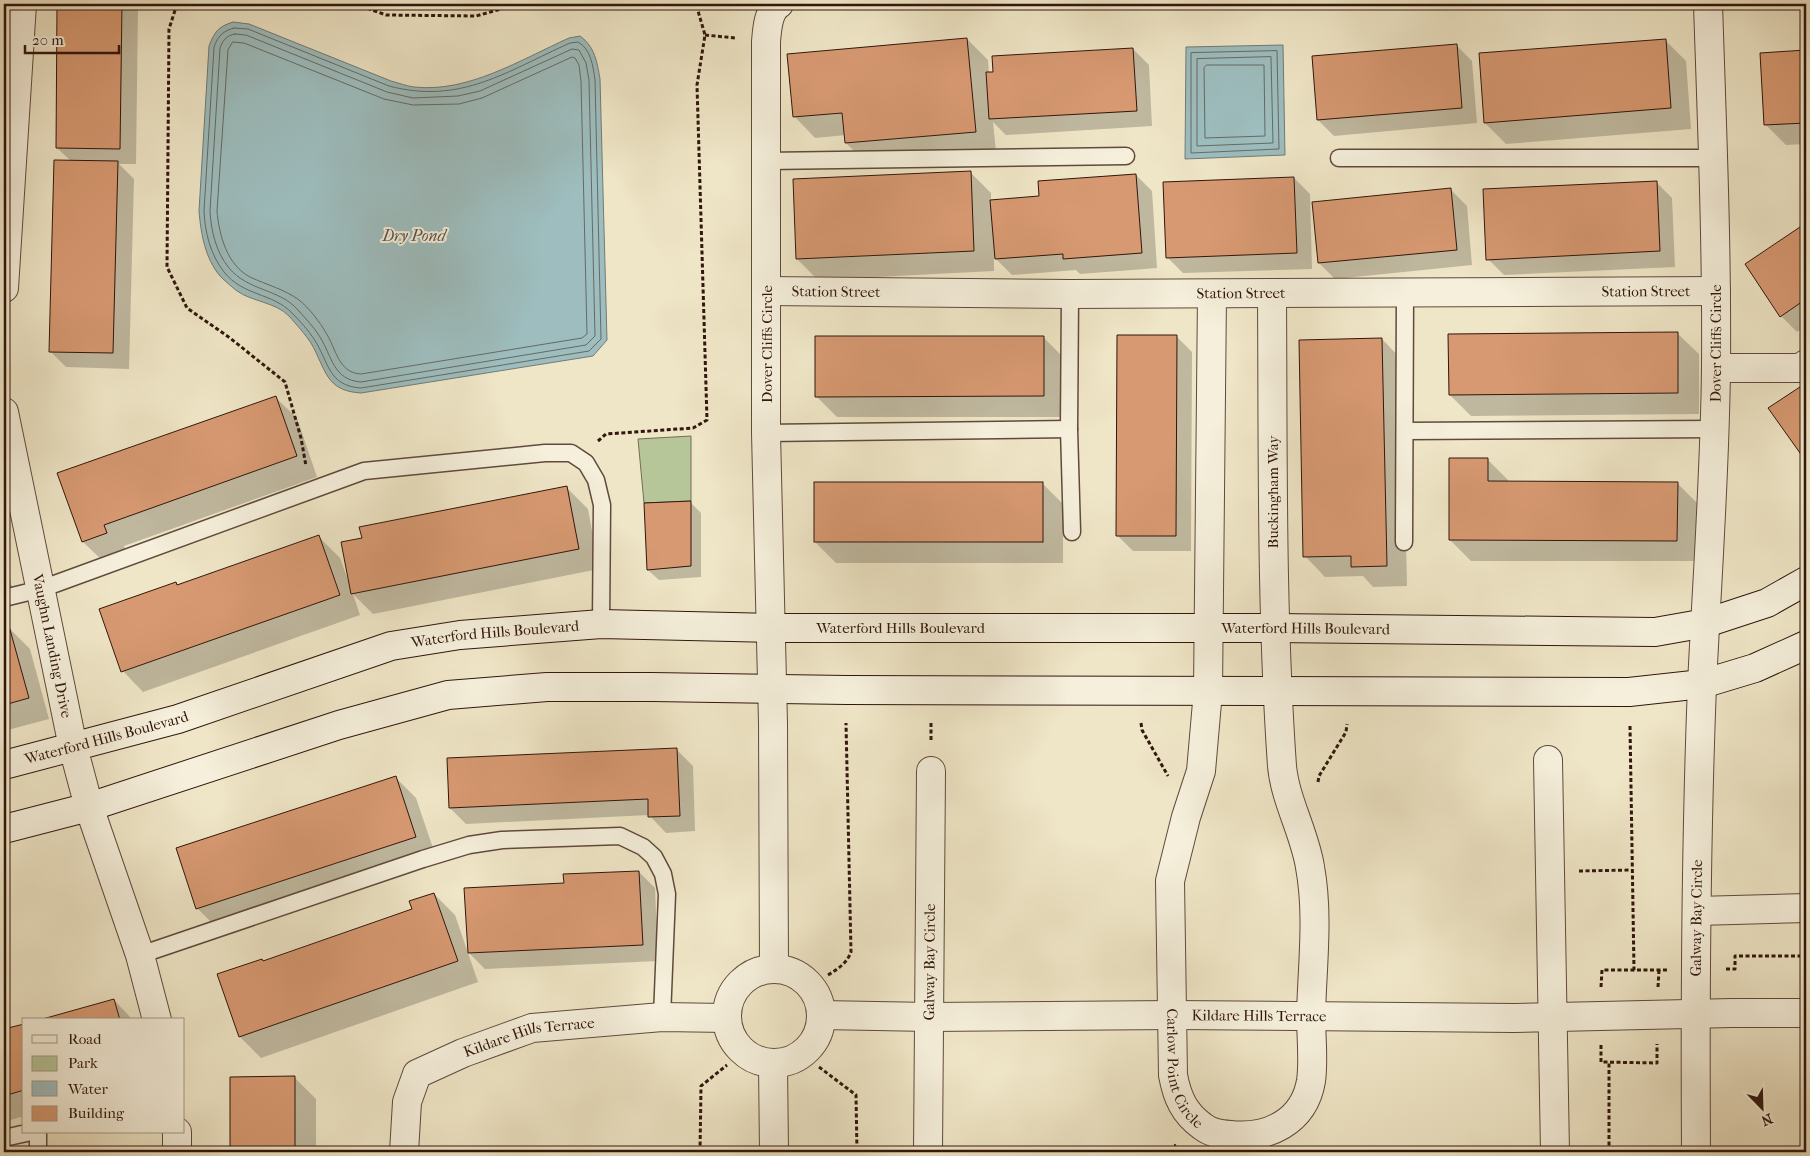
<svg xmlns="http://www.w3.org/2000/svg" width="1810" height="1156" viewBox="0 0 1810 1156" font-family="'IM FELL French Canon',serif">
  <rect width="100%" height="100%" fill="#efe6c7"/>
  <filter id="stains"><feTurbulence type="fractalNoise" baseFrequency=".004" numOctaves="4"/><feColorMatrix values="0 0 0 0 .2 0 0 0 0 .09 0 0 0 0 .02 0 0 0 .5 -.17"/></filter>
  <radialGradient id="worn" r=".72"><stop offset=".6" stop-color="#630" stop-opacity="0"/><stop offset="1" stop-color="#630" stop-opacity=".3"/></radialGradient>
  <!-- green -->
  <polygon fill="#b6c698" stroke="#736e52" points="691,436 691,501 644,503 638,439"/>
  <!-- water -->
  <g fill="#9dbdbe" stroke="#717a77">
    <path d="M233,22L249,24L391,81C399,83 406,86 414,87C468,93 520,60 569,38L580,36C595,47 597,62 600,79L607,340L593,356L361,393C325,391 326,369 311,343C305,334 296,324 289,316C275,302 253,302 237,291C232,287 225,281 220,276C205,258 201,234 199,211L209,46C215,31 218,27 233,22Z"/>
    <polygon points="1283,45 1285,155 1185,159 1186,47"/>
  </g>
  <!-- shadow -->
  <g fill="#0003">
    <polygon points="58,4 138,4 136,164 119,164 134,179 129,369 66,367 50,351 71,161 57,148"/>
    <polygon points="967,39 988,60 989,73 1133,49 1149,65 1152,126 1006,135 993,122 996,152 867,164 846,143 846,135 815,138 795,117"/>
    <polygon points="1665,40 1686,61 1691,129 1506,144 1485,123"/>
    <polygon points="1456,45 1472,61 1477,123 1334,136 1318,120"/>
    <polygon points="1806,52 1806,144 1786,145 1765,124 1762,54"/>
    <polygon points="970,172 991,193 991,201 1040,197 1136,175 1152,191 1157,268 1080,274 1076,270 1012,275 994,257 994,271 818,280 797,259"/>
    <polygon points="1294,178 1310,194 1312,269 1183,273 1167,257"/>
    <polygon points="1656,182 1672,198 1675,267 1504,275 1488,259"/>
    <polygon points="1451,190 1467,206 1472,265 1335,279 1319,263 1313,203"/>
    <polygon points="1806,225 1806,326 1797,332 1781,316 1747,265"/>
    <polygon points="1678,334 1699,354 1699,414 1471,416 1450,395"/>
    <polygon points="1176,336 1192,352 1191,551 1133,551 1117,535"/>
    <polygon points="1043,337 1064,358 1064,417 837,417 816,396"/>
    <polygon points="1382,339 1402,360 1407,586 1373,587 1363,576 1325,577 1305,556"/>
    <polygon points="1806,385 1806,459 1770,409"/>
    <polygon points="276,398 297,418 317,477 124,546 127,554 104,562 83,542 59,474"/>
    <polygon points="1487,459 1508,480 1508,483 1677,483 1698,504 1698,561 1471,561 1450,540"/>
    <polygon points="1042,483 1063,504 1063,563 836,563 815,542"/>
    <polygon points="567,488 588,509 599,569 373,614 353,594 360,615 143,692 123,671 175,583 178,586 319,537 340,558 348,580"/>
    <polygon points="690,502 701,513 701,577 659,580 648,570"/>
    <polygon points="4,553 13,592 4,595"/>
    <polygon points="9,628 30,649 49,719 4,731 4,629"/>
    <polygon points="677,750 693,766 695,831 666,833 649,815 466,824 450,808"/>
    <polygon points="395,777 416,798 436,857 218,929 197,908"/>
    <polygon points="639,872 655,888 658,961 485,969 469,953 565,884"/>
    <polygon points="434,894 455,915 478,982 261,1058 240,1037 219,975 263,962 413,910"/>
    <polygon points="114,1000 133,1020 43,1020"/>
    <polygon points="24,1025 24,1116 4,1122 4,1031"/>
    <polygon points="231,1078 295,1078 316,1099 316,1152 232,1152"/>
  </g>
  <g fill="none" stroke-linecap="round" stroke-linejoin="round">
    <!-- shore -->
    <g stroke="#666a65" stroke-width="1">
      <path d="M234,28L248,29L389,86C461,105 507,71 570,43L578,42C591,49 593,66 595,80L601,339L589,351L361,388C328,386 329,362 314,339C308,330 300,321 292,313C273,293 243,296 224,272C210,254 205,232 204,211L214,47C218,36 223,31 234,28Z"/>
      <path d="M235,34L246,35L387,92L413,98L458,96L480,91L572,49L579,50L586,63L589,80L595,336L586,345L361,382C333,380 332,356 320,337C314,327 305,318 298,310C280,289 248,291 229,268C216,252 211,231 210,211L220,48C223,40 226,36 235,34Z"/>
      <path d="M233,42L244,43L384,99L413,105L459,104L482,98L572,57L575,58L579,65L581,81L587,334L582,338L361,374C338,373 336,348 326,333C320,322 309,308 299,300C284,289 267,285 250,277C227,265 219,235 217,211L228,50Z"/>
      <polygon points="1277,51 1279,149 1191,153 1191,53"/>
      <polygon points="1271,57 1273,143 1197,146 1197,59"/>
      <polygon points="1207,65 1264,65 1265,136 1205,138 1204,68"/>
    </g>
  </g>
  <!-- building -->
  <g fill="#d79972" stroke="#30160c">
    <polygon points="57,4 122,4 120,149 56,148"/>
    <polygon points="967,38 976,132 845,143 842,113 793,117 787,54"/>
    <polygon points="1666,39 1671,108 1484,123 1479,53"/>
    <polygon points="1457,44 1462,108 1317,120 1312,56"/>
    <polygon points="1133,48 1137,111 989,119 986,72 993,72 992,56"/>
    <polygon points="1806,50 1806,123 1764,125 1760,53"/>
    <polygon points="54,160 118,161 113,353 49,352"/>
    <polygon points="971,171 974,251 796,259 793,179"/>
    <polygon points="1136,174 1142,253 1063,259 1063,254 995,259 990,200 1039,196 1038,181"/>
    <polygon points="1294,177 1297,253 1166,258 1163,182"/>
    <polygon points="1657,181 1660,251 1486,260 1483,189"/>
    <polygon points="1451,188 1457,250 1318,263 1312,202"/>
    <polygon points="1806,223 1806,299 1780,317 1745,264"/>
    <polygon points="1678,332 1678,393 1449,395 1448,334"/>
    <polygon points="1117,335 1177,335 1176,536 1116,536"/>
    <polygon points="815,336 1044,336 1044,396 815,397"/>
    <polygon points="1382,338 1387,566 1351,567 1351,556 1303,557 1299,340"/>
    <polygon points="1806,383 1806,459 1805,460 1768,408"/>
    <polygon points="276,396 297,456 104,525 107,533 82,542 57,473"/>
    <polygon points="1449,458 1488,458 1488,481 1678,482 1677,541 1449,540"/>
    <rect x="814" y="482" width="229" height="60"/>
    <polygon points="567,486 579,549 351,594 341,542 362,538 359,527"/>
    <polygon points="691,501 691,566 647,570 644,503"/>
    <polygon points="319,535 340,595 121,672 99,609 176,582 177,585"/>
    <polygon points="9,626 29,698 4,705 4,628"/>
    <polygon points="677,748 680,816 648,817 648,799 449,808 447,758"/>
    <polygon points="396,776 416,837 196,909 176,848"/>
    <polygon points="639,871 643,945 468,953 464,888 564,883 563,874"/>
    <polygon points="434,893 458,961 239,1037 217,974 262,959 263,961 412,909 409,901"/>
    <polygon points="114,999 120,1020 39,1020"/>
    <polygon points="24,1024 24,1090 4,1096 4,1029"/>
    <polygon points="295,1076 295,1152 230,1152 230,1077"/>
  </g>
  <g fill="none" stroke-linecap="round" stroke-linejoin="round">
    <!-- lane casing -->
    <g stroke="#604a3b" stroke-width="19">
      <g id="lane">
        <polyline points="1339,158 1714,158"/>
        <polyline points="766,161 1126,156"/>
        <polyline points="1070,294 1069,429 1072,532"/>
        <polyline points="1405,431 1714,429"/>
        <polyline points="766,433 1069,429"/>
        <polyline points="1404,542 1405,293"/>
        <polyline points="4,598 41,589 364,471 545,453 571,453 586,463 596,480 602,505 601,624"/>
        <polyline points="140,955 423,859 469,845 502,840 620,836 643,847 654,857 663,874 667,894 662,1017"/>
        <polyline points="4,1138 31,1132"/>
        <polyline points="38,1152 38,1132"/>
      </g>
    </g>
    <!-- street casing -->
    <g stroke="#604a3b" stroke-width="30">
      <g id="street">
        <polyline points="4,288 22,4"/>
        <path id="s1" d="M767,291L1070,294L1716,291"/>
        <path id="s2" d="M1212,294L1208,691L1201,771L1186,817L1170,881L1173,1075C1177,1097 1184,1113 1202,1126C1211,1133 1219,1134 1230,1135C1268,1139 1304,1122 1311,1081C1314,1060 1311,1037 1311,1016C1312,967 1319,916 1310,867C1305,834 1285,800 1282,766C1271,609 1273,451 1272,293"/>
        <polyline points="1716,368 1800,368 1806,364"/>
        <path id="s3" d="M4,412L73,747L89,807L140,955L157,1020"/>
        <polyline points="1548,760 1555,1152"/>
        <polyline points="1697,911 1806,908"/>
        <path d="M774,968L773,723L766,433V42C767,29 768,11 779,4"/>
        <circle cx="774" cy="1016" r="47"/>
        <path id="s4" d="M821,1015L930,1017L1173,1015L1514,1018L1732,1013H1806"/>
        <polyline points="773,1064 774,1152"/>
        <polyline points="177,1132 177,1152"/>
        <path id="s5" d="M404,1152L407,1102L417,1074L463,1053L532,1028L662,1017L726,1018"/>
        <path id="s6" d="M928,1152L931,771"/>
        <path id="s7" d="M1696,1152C1695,996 1696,840 1702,685C1707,579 1715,473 1716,367C1717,246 1712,125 1708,4"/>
      </g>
    </g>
    <!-- secondary casing -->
    <g stroke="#30160c" stroke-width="30">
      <g id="secondary">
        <path id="s8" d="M4,765L178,719L391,646L460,635L601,624L770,628H1274L1655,632L1706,623L1767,603L1806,581"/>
        <polyline points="4,829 89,807 339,725 448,695 547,687 652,687 847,690 1629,692 1702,684 1755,668 1806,645"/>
      </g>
    </g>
    <!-- path -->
    <g stroke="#30160c" stroke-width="3" stroke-dasharray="4 2.5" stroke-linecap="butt">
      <polyline points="177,4 169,29 167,267 187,308 230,338 285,382 301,438 306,466"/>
      <polyline points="355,4 386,15 476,16 519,4"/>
      <polyline points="705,35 736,38"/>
      <polyline points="598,441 606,434 693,428 707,420 697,85 705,35 696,4"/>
      <polyline points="931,723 931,742"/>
      <polyline points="1141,723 1142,730 1168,776"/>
      <polyline points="1630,726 1634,970 1667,970"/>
      <polyline points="1318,782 1319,776 1346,732 1347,724"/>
      <polyline points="1579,871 1631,870"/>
      <polyline points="1726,969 1735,969 1735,956 1806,956"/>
      <path d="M828,975C838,969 847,963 851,952L846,723"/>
      <polyline points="1601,987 1602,970 1634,970"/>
      <polyline points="1658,987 1659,970"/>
      <polyline points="1601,1045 1601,1062 1657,1063 1657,1044"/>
      <polyline points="819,1067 856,1095 857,1152"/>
      <polyline points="700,1152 701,1086 727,1065"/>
      <polyline points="1163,1152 1176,1145"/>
      <polyline points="1609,1152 1609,1062"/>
    </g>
    <!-- lane -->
    <use href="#lane" stroke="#f5efdb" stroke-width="16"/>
    <!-- street -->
    <use href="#street" stroke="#f5efdb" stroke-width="28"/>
    <!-- secondary -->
    <use href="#secondary" stroke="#f5efdb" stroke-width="28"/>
  </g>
  <g text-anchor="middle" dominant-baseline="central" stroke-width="4" stroke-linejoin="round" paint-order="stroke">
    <!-- street labels -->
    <g font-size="15" fill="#30160c" stroke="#f5efdb">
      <text stroke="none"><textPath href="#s1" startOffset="69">Station Street</textPath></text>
      <text stroke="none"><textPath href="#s1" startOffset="879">Station Street</textPath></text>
      <text stroke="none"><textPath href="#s1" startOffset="474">Station Street</textPath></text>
      <text transform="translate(767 344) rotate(-90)">Dover Cliffs Circle</text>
      <text stroke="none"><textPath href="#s7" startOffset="809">Dover Cliffs Circle</textPath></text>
      <text transform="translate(1273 492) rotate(-90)">Buckingham Way</text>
      <text stroke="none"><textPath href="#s8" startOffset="916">Waterford Hills Boulevard</textPath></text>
      <text stroke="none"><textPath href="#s8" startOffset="1321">Waterford Hills Boulevard</textPath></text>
      <text stroke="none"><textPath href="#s8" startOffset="510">Waterford Hills Boulevard</textPath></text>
      <text stroke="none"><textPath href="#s3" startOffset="239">Vaughn Landing Drive</textPath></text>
      <text stroke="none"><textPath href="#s8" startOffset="106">Waterford Hills Boulevard</textPath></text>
      <text stroke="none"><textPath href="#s7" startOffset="234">Galway Bay Circle</textPath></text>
      <text stroke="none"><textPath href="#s6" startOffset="190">Galway Bay Circle</textPath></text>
      <text stroke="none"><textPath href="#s4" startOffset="438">Kildare Hills Terrace</textPath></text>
      <text stroke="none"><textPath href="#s5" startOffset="199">Kildare Hills Terrace</textPath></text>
      <text stroke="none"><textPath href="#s2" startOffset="782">Carlow Point Circle</textPath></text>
    </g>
    <!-- water labels -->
    <g font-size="16" font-style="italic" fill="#56504a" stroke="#f5efdb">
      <text x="414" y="235">Dry Pond</text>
    </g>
  </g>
  <!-- margin -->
  <rect width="1810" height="1156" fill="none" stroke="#efe6c7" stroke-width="20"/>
  <rect x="5" y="5" width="1800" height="1146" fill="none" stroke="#30160c" stroke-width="2.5"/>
  <rect x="10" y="10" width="1790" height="1136" fill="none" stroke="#30160c"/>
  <!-- legend -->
  <rect x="22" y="1018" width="162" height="115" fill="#f5efdb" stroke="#a69888"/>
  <rect x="32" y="1035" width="25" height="8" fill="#f5efdb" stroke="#a69888"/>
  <text x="68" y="1044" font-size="15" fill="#30160c">Road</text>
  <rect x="32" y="1056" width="25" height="15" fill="#b6c698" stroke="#a69888"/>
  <text x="68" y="1068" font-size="15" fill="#30160c">Park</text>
  <rect x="32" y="1081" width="25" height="15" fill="#9dbdbe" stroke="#a69888"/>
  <text x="68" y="1094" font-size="15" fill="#30160c">Water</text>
  <rect x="32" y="1106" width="25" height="15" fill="#d79972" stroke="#a69888"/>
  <text x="68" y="1118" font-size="15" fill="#30160c">Building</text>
  <!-- north arrow -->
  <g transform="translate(1762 1108) rotate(157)" stroke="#f5efdb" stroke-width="4" paint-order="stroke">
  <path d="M0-4L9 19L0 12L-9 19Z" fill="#30160c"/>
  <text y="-8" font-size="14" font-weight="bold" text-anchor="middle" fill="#30160c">N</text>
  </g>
  <!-- scale -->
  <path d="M25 45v8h94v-8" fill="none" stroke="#30160c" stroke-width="2.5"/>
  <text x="32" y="45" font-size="15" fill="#30160c" stroke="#f5efdb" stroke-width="4" paint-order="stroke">20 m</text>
  <rect width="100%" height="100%" filter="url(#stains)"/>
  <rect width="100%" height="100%" fill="url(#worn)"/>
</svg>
